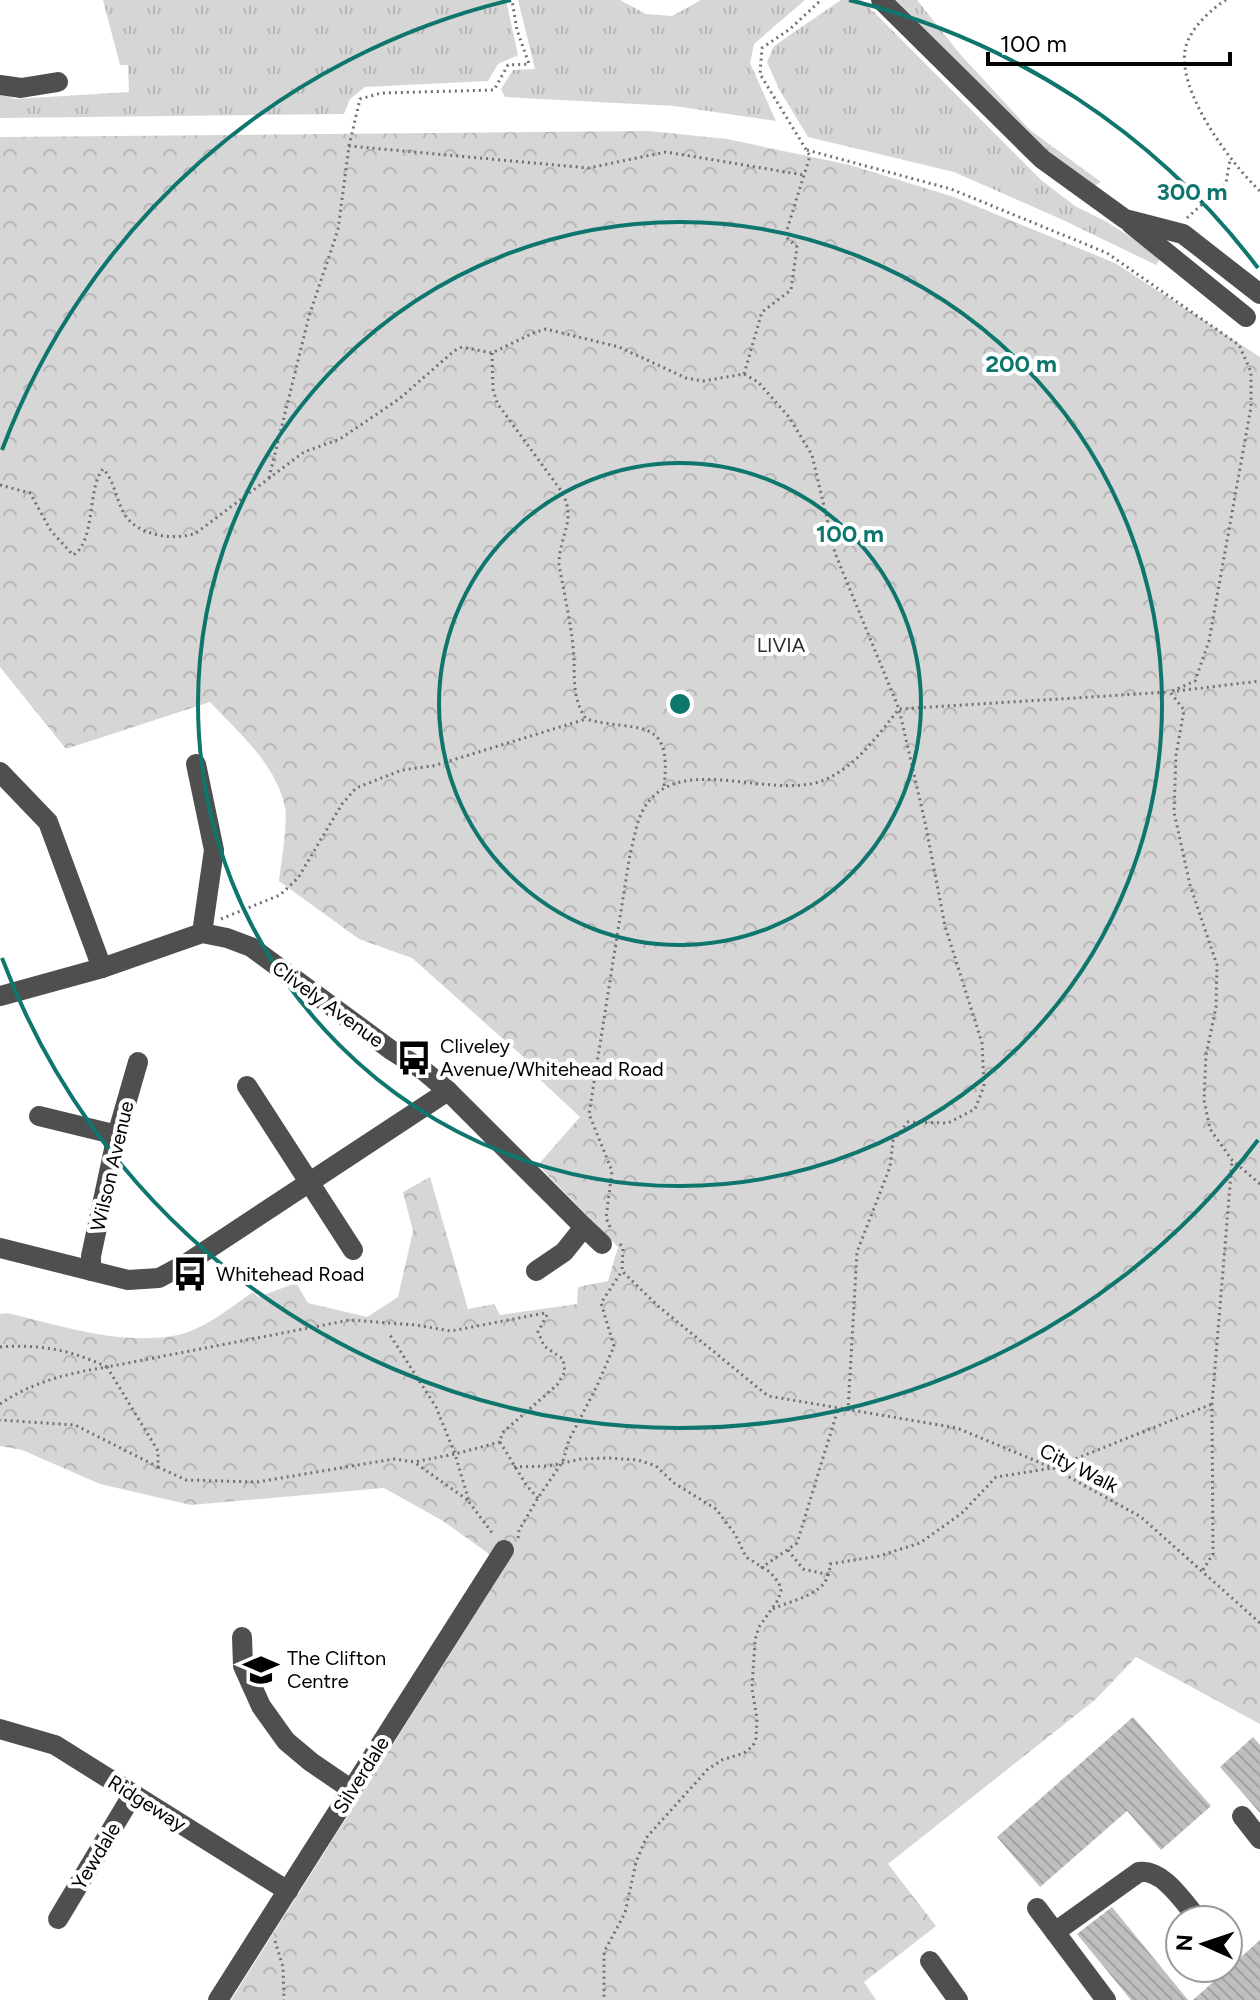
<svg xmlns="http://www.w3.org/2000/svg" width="1260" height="2000" viewBox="0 0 1260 2000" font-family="Figtree,sans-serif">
  <defs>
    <pattern id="grass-tufts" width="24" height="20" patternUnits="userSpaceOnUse" patternTransform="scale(2)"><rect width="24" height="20" fill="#d6d6d6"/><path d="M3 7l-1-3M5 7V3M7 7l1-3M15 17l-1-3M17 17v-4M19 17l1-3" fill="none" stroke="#b6b6b6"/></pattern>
    <pattern id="park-crowns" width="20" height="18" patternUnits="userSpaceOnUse" patternTransform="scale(2)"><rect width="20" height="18" fill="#d6d6d6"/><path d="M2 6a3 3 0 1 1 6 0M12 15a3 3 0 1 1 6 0" fill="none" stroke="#b6b6b6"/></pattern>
    <pattern id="building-back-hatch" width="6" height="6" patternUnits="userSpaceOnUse" patternTransform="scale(2)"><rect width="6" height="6" fill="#bfbfbf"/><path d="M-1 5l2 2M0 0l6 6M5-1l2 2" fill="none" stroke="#a2a2a2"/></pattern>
  </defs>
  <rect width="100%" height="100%" fill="#fff"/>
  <!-- grass -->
  <g fill="url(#grass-tufts)">
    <polygon points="103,0 506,0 518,55 498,64 488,81 365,87 350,99 344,114 0,118 0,91 14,99 129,92 128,65 120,65"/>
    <polygon points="518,0 620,0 646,14 672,16 701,0 805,0 754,44 750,63 776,121 674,106 505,97 501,89 513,70 535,69"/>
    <polygon points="841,0 862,0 1041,180 1075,206 1107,222 1162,257 1156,265 1063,220 954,172 808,137 779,89 767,62 774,46"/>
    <polygon points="896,0 917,0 960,54 1030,130 1101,182 1091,188 1045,154"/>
  </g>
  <!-- park -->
  <path fill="url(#park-crowns)" d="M649,131L727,139L850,165L954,197L1115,263L1260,357V1724L1136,1657L1096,1699L888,1864L936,1926L864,1982L876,2000H231L506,1566L443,1521L384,1488L191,1505L100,1484L22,1450L0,1446V1314L7,1313C63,1326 120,1346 178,1335C205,1329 231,1307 253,1292L258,1297L296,1283L308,1303L367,1317L398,1297L413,1231L403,1192L430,1177L468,1309L494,1304L500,1315L577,1304L578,1287L608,1281L618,1247L538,1165L580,1117L534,1074L537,1069L412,958L359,939L279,881C281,863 288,824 285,807C276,764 239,733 210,702L66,749L0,667V137Z"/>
  <!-- building -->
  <g fill="url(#building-back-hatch)">
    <polygon points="1133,1717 1211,1806 1161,1850 1127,1811 1040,1887 997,1837"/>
    <polygon points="1253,1737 1260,1745 1260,1813 1220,1767"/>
    <polygon points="1112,1907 1188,2000 1131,2000 1077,1934"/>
    <polygon points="1260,1940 1260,2000 1193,2000"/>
  </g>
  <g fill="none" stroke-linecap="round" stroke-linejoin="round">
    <!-- path -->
    <g stroke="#717171" stroke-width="3" stroke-dasharray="2 4" stroke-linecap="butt">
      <path d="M1226,0C1211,9 1191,28 1186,46C1174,88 1231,164 1260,191"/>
      <polyline points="349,146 360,99 381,93 494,90 508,65 529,64 517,30 512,0"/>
      <polyline points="807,150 951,189 1107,253 1239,345 1251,372 1251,407 1209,641 1195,681 1170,692 1184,710 1176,755 1174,812 1190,885 1217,965 1216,1007 1206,1055 1204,1100 1210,1129 1232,1160 1260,1184"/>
      <polyline points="1187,218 1226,183 1230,160"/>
      <path d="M492,353L493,389L497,403L562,492C577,521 559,535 559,565C564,592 570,619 573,646C576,673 570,695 586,719C635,733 673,713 664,786"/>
      <polyline points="744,374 762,312 791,290 797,247 785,236 810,156 760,74 762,48 790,29 821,0"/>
      <polyline points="269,478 309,316 338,230 349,146 588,168 666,152 804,175"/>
      <path d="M0,485L30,493L51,531L73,555C96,542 87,487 103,469C115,481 116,501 125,515C138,536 176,541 196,533L304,452L340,439L399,399L454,351L462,347L492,353L533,333L546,329L619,347L686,378L703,381L744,374L758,382L789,417L812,455L835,553L899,709L925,822L945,926L982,1043L984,1086L975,1109L948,1123L908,1122L893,1141L890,1167L857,1252L848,1411"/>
      <polyline points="1177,691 1260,681"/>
      <polyline points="221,919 280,895 298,878 342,804 356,788 402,770 433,766 586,719"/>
      <path d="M610,1227L606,1218L612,1171L589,1114L630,854C634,840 636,824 642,812C674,748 770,802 824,780C857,766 877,736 899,709L1169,692"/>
      <polyline points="620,1244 623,1248 622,1271 658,1306 768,1396 957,1428 1053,1468 1141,1517 1260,1623"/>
      <path d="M0,1347C40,1344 71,1350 107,1367L350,1320L416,1325L451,1331L545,1313L547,1315L538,1332L544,1346L563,1359L565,1372L557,1385L502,1433L500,1442L455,1454L436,1407L390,1335"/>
      <path d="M0,1404C32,1382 69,1373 107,1367L158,1451V1467L75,1425L0,1420"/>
      <polyline points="500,1442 527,1486 538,1498"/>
      <polyline points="158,1467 186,1480 257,1482 394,1459 414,1462 455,1454 469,1501 414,1462"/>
      <polyline points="514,1467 549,1466 581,1459 608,1458 638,1460 656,1466 674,1483 716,1509 735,1534 746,1557 770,1572 779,1583 781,1591 778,1600 759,1627 755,1640 752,1689 757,1719 756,1738 753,1746 744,1753 722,1760 708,1769 646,1838 636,1862 625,1913 604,1952 604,2000"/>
      <polyline points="469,1502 493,1534"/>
      <polyline points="518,1538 519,1530 538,1498 563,1461 569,1440 597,1386 614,1346 601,1303 622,1271"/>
      <polyline points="788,1550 803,1569 830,1575"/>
      <polyline points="761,1568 797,1543 838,1409"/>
      <polyline points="1203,1570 1213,1554 1212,1404 1232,1161"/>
      <path d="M773,1609C796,1598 830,1595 830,1564L879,1556L920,1543L962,1513L996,1477L1053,1468L1212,1404"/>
      <polyline points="275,1941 283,1967 284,2000"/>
    </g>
    <!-- minor -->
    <g stroke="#4f4f4f" stroke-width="20">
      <polyline points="881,0 1042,159 1125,219 1183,234 1260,294"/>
      <polyline points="0,85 21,88 58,82"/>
      <polyline points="1131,224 1246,317"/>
      <polyline points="196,764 214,850 202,933"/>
      <polyline points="0,772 48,822 102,968"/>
      <polyline points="0,996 102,968 202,933 227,938 251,947 391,1050 423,1070 448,1091 584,1227 564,1252 536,1271"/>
      <polyline points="247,1086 353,1250"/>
      <polyline points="39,1116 117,1135"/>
      <polyline points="584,1227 602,1244"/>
      <polyline points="0,1248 128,1280 159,1278 187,1263 448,1091"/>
      <polyline points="91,1271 91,1256 117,1135 138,1062"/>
      <polyline points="242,1637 243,1666 261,1706 286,1741 311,1762 352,1790"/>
      <polyline points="0,1729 55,1745 288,1891"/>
      <polyline points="1242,1816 1260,1839"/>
      <polyline points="1037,1908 1106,2000"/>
      <polyline points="58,1919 133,1794"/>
      <path d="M1055,1932L1139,1872C1164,1869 1184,1903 1199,1920"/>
      <polyline points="930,1961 958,2000"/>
      <polyline points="218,2000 504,1550"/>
    </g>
  </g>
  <!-- distance rings -->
  <g fill="none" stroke="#0f766e" stroke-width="4">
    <circle cx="680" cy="704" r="241"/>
    <circle cx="680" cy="704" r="482"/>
    <path d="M1258 1140A724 724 0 0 1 2 958M2 450A724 724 0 0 1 511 0M849 0A724 724 0 0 1 1258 268"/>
  </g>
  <!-- icons -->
  <defs>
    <g id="bus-bare" transform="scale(2.76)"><path d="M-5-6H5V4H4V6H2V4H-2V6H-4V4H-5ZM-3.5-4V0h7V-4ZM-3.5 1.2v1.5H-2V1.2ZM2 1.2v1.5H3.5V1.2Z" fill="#000" stroke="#fff" stroke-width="2.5" paint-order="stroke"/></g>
    <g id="school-bare" transform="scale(2.76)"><path d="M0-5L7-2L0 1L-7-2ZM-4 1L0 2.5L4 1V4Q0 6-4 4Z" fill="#000" stroke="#fff" stroke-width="2.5" paint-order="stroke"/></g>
  </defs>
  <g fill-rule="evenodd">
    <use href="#bus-bare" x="414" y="1058"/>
    <use href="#bus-bare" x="190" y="1274"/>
    <use href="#school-bare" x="261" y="1670"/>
  </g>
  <g text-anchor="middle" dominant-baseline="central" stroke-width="8" stroke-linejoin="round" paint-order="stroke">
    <!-- park labels -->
    <g font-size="20" fill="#2d2d2d" stroke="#fff">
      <text x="781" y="645">LIVIA</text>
    </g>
    <!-- street labels -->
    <g font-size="20" fill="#000" stroke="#fff">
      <text transform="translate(328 1004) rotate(36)">Clively Avenue</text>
      <text transform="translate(112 1166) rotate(-77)">Wilson Avenue</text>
      <text transform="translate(1079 1468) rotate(27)">City Walk</text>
      <text transform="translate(361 1775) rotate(-58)">Silverdale</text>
      <text transform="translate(147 1803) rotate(32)">Ridgeway</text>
      <text transform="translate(96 1856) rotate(-59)">Yewdale</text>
    </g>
    <!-- poi labels -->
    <g font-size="20" fill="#000" stroke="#fff" text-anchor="start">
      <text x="440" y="1046">Cliveley<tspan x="440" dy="23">Avenue/Whitehead Road</tspan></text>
      <text x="216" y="1274">Whitehead Road</text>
      <text x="287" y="1658">The Clifton<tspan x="287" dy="23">Centre</tspan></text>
    </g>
  </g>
  <circle cx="680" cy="704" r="12" fill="#0f766e" stroke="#fff" stroke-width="4"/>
  <g font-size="24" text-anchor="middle" font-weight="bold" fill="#0f766e" stroke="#fff" stroke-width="8" stroke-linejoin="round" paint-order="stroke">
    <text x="1192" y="200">300 m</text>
    <text x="1021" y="372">200 m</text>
    <text x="850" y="542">100 m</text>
  </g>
  <!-- north arrow -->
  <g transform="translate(1204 1944) rotate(273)"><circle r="38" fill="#ffffff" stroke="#999999" stroke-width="2"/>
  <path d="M0-6L14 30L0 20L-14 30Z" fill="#000000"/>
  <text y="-12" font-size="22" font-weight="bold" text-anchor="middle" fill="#000000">N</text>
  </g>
  <!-- scale -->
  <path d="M988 52v12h242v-12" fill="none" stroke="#000000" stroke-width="4"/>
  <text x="1000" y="52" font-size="24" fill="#000000" stroke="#ffffff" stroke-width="6" paint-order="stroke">100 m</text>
</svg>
